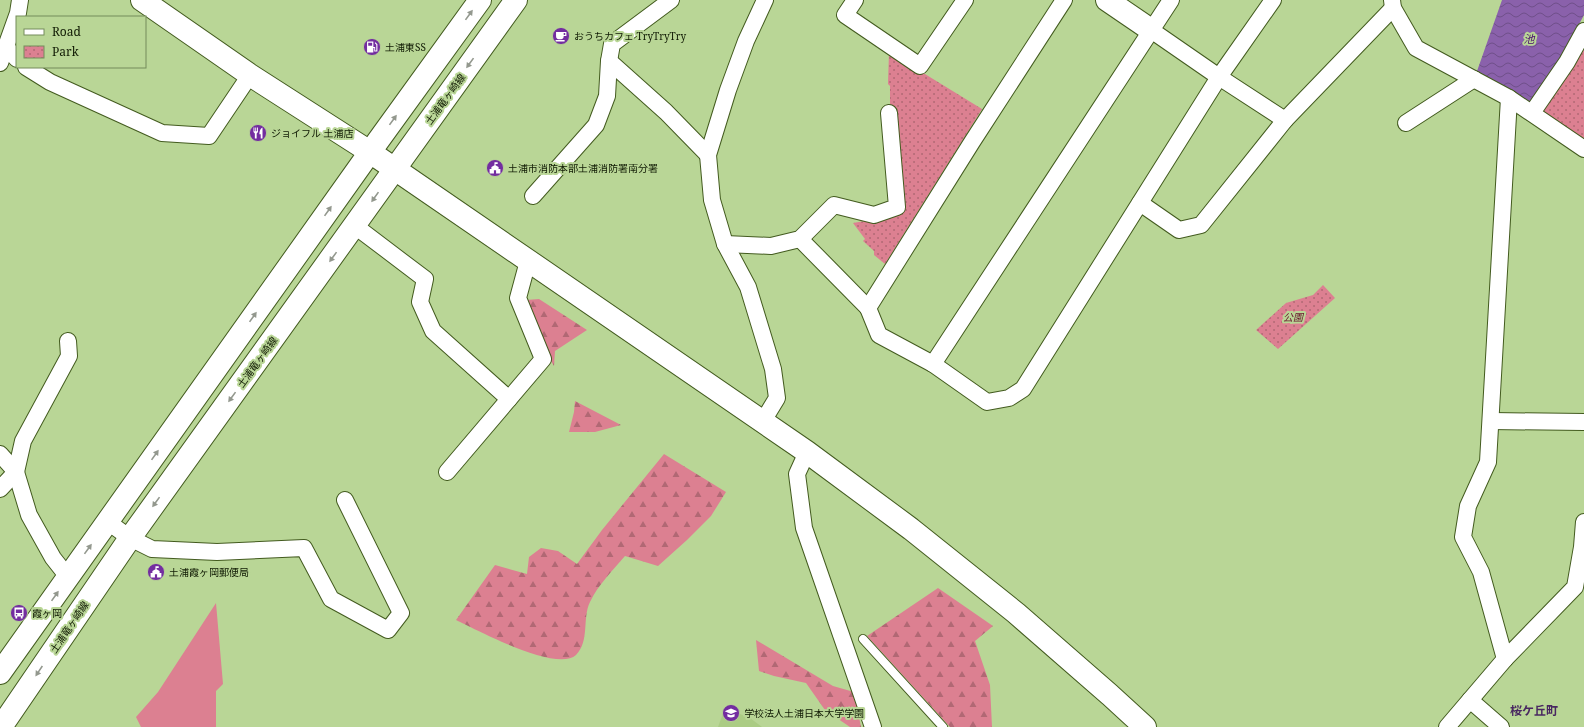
<svg xmlns="http://www.w3.org/2000/svg" width="1584" height="727" viewBox="0 0 1584 727" font-family="'Noto Serif','Noto Sans JP',serif">
  <defs>
    <pattern id="forest-firs" width="22" height="20" patternUnits="userSpaceOnUse"><rect width="22" height="20" fill="#dc8091"/><path d="M5 1l3.5 6h-7zM16 11l3.5 6h-7z" fill="#b16874"/></pattern>
    <pattern id="park-dots" width="8" height="8" patternUnits="userSpaceOnUse"><rect width="8" height="8" fill="#dc8091"/><path d="M2 2h.1M6 6h.1" fill="none" stroke="#b16874" stroke-width="1.8" stroke-linecap="round"/></pattern>
    <pattern id="water-waves" width="16" height="10" patternUnits="userSpaceOnUse"><rect width="16" height="10" fill="#8a61ab"/><path d="M0 5q4-4 8 0t8 0" fill="none" stroke="#6f4f89"/></pattern>
  </defs>
  <rect width="100%" height="100%" fill="#b9d696"/>
  <!-- built -->
  <polygon fill="#abcc84" points="725,708 750,718 762,727 718,727"/>
  <!-- grass -->
  <polygon fill="#dc8091" points="216,603 223,684 216,691 216,727 141,727 136,717 158,692"/>
  <!-- forest -->
  <g fill="url(#forest-firs)">
    <polygon points="539,299 587,330 555,351 554,366 547,354 526,300"/>
    <polygon points="575,401 621,425 595,432 569,432 574,412"/>
    <path d="M664,454L726,492L711,516L687,540L658,566L625,556C613,570 598,585 590,602C582,618 590,641 576,655C557,673 477,630 456,620L495,565L527,574L529,557L541,548L558,551L577,564L602,530Z"/>
    <polygon points="938,588 993,626 975,641 990,685 992,727 950,727 867,636"/>
    <polygon points="756,640 833,686 854,692 861,727 850,727 825,710 806,683 774,676 759,671"/>
  </g>
  <!-- park -->
  <g fill="url(#park-dots)">
    <polygon points="1584,48 1584,143 1540,112 1574,66"/>
    <polygon points="889,52 982,109 885,264 874,255 874,251 863,241 865,239 853,223 882,218 903,207 895,127 890,104 890,86 888,84"/>
    <polygon points="1323,285 1335,298 1278,349 1256,330 1286,303 1313,295"/>
  </g>
  <!-- water -->
  <polygon fill="url(#water-waves)" points="1502,0 1584,0 1584,15 1561,58 1530,108 1513,91 1476,74"/>
  <g fill="none" stroke-linecap="round" stroke-linejoin="round">
    <!-- lane casing -->
    <g stroke="#435b1f" stroke-width="10">
      <polyline id="lane" points="863,639 943,727"/>
    </g>
    <!-- street casing -->
    <g stroke="#435b1f" stroke-width="18">
      <g id="street">
        <polyline points="855,0 845,15 920,66 965,0"/>
        <polyline points="1064,0 972,142 868,308 879,335 933,364 987,402 1009,398 1023,389 1219,77 1273,0"/>
        <polyline points="1392,0 1393,8 1416,48 1509,98 1584,149"/>
        <polyline points="1151,30 1219,77 1285,120"/>
        <polyline points="6,47 17,59"/>
        <polyline points="609,61 666,112 708,155"/>
        <polyline points="0,63 18,13 20,0"/>
        <polyline points="26,67 50,82 162,133 209,136 250,75"/>
        <polyline points="1532,113 1567,62 1584,31"/>
        <polyline points="1406,123 1474,79"/>
        <polyline points="533,196 596,125 607,96 609,61 612,44 671,0"/>
        <polyline points="1140,203 1179,230 1201,225 1285,120 1393,8"/>
        <polyline points="355,226 425,279 420,302 433,331 509,399"/>
        <polyline points="800,239 868,308"/>
        <polyline points="725,244 771,246 800,239 834,205 874,215 897,207 889,113"/>
        <polyline points="933,364 1171,0"/>
        <polyline points="763,421 777,398 773,369 748,287 725,244 712,200 708,155 728,90 746,41 765,0"/>
        <polyline points="1491,421 1584,422"/>
        <polyline points="807,452 797,474 804,528 873,727"/>
        <polyline points="0,454 16,472 29,515 53,558 68,577"/>
        <polyline points="447,472 543,359 518,298 528,261"/>
        <polyline points="0,489 16,472 23,441 69,356 68,341"/>
        <polyline points="108,522 130,538 152,549 217,552 304,548 331,599 388,630 401,613 345,500"/>
        <polyline points="1505,659 1481,572 1463,537 1468,506 1488,462 1509,98"/>
        <polyline points="1470,700 1501,727"/>
        <polyline points="1447,727 1505,659 1575,587 1582,547 1584,522"/>
      </g>
    </g>
    <!-- secondary casing -->
    <g stroke="#435b1f" stroke-width="24">
      <g id="secondary">
        <polyline points="142,0 250,75 370,152 807,452 911,529 1016,613 1110,695 1145,727"/>
        <polyline points="1107,0 1151,30"/>
      </g>
    </g>
    <!-- primary casing -->
    <g stroke="#435b1f" stroke-width="24">
      <g id="primary">
        <polyline points="0,673 370,152 480,0"/>
        <polyline points="1,727 130,538 516,0"/>
      </g>
    </g>
    <!-- lane -->
    <use href="#lane" stroke="#fff" stroke-width="8"/>
    <!-- street -->
    <use href="#street" stroke="#fff" stroke-width="16"/>
    <!-- secondary -->
    <use href="#secondary" stroke="#fff" stroke-width="22"/>
    <!-- primary -->
    <use href="#primary" stroke="#fff" stroke-width="22"/>
  </g>
  <!-- one-way arrows -->
  <defs><path id="oneway-solid" d="M-6-.8H1V-3.2L6.5 0L1 3.2V.8H-6Z"/></defs>
  <g fill="#93988e">
    <use href="#oneway-solid" transform="translate(469 15) rotate(-54)"/>
    <use href="#oneway-solid" transform="translate(470 63) rotate(126)"/>
    <use href="#oneway-solid" transform="translate(393 120) rotate(-54)"/>
    <use href="#oneway-solid" transform="translate(375 197) rotate(125)"/>
    <use href="#oneway-solid" transform="translate(328 211) rotate(-55)"/>
    <use href="#oneway-solid" transform="translate(333 257) rotate(126)"/>
    <use href="#oneway-solid" transform="translate(253 317) rotate(-55)"/>
    <use href="#oneway-solid" transform="translate(232 397) rotate(126)"/>
    <use href="#oneway-solid" transform="translate(155 455) rotate(-55)"/>
    <use href="#oneway-solid" transform="translate(156 502) rotate(126)"/>
    <use href="#oneway-solid" transform="translate(88 549) rotate(-54)"/>
    <use href="#oneway-solid" transform="translate(55 596) rotate(-55)"/>
    <use href="#oneway-solid" transform="translate(39 671) rotate(124)"/>
  </g>
  <!-- icons -->
  <defs>
    <g id="cafe-disc" transform="scale(0.9)"><circle r="9.5" fill="#732da0" stroke="#b9d696"/><path d="M-5.5-4.5H6V0H3Q3 3.5 0 3.5H-2.5Q-5.5 3.5-5.5 0ZM3-3.2v2h1.7v-2ZM-6 4.5H4V6H-6Z" fill="#fff"/></g>
    <g id="fuel-disc" transform="scale(0.9)"><circle r="9.5" fill="#732da0" stroke="#b9d696"/><path d="M-5.5-6h7V0h2V4h1.3V-2.5L3-4.5l.8-.8L6-3V5H2.5V1h-1V6h-7ZM-4.2-4.7v3.2H.2V-4.7Z" fill="#fff"/></g>
    <g id="restaurant-disc" transform="scale(0.9)"><circle r="9.5" fill="#732da0" stroke="#b9d696"/><path d="M-5-6h1v4h1v-4h1v4h1v-4h1v5L-1.5 .5V6h-2V.5L-5-1ZM5-6V6H3V1.5H1.5Q1.5-4 5-6Z" fill="#fff"/></g>
    <g id="civic-disc" transform="scale(0.9)"><circle r="9.5" fill="#732da0" stroke="#b9d696"/><path d="M-.6-6.5H3V-4.5H.6V-3L4-1V1h2V6H-6V1h2V-1L-.6-3ZM-1.2 2.5V6h2.4V2.5Z" fill="#fff"/></g>
    <g id="bus-disc" transform="scale(0.9)"><circle r="9.5" fill="#732da0" stroke="#b9d696"/><path d="M-5-6H5V4H4V6H2V4H-2V6H-4V4H-5ZM-3.5-4V0h7V-4ZM-3.5 1.2v1.5H-2V1.2ZM2 1.2v1.5H3.5V1.2Z" fill="#fff"/></g>
    <g id="school-disc" transform="scale(0.9)"><circle r="9.5" fill="#732da0" stroke="#b9d696"/><path d="M0-5L7-2L0 1L-7-2ZM-4 1L0 2.5L4 1V4Q0 6-4 4Z" fill="#fff"/></g>
  </defs>
  <g fill-rule="evenodd">
    <use href="#cafe-disc" x="561" y="36"/>
    <use href="#fuel-disc" x="372" y="47"/>
    <use href="#restaurant-disc" x="258" y="133"/>
    <use href="#civic-disc" x="495" y="168"/>
    <use href="#civic-disc" x="156" y="572"/>
    <use href="#bus-disc" x="19" y="613"/>
    <use href="#school-disc" x="731" y="713"/>
  </g>
  <g text-anchor="middle" dominant-baseline="central" stroke-width="4" stroke-linejoin="round" paint-order="stroke">
    <!-- poi labels -->
    <g font-size="10" fill="#101a03" stroke="#b9d696" text-anchor="start">
      <text x="574" y="36">おうちカフェ TryTryTry</text>
      <text x="385" y="47">土浦東SS</text>
      <text x="271" y="133">ジョイフル 土浦店</text>
      <text x="508" y="168">土浦市消防本部土浦消防署南分署</text>
      <text x="169" y="572">土浦霞ヶ岡郵便局</text>
      <text x="32" y="613">霞ヶ岡</text>
      <text x="744" y="713">学校法人土浦日本大学学園</text>
    </g>
    <!-- street labels -->
    <g font-size="10" fill="#101a03" stroke="#b9d696">
      <text transform="translate(445 99) rotate(-54)">土浦竜ヶ崎線</text>
      <text transform="translate(257 362) rotate(-54)">土浦竜ヶ崎線</text>
      <text transform="translate(69 627) rotate(-56)">土浦竜ヶ崎線</text>
    </g>
    <!-- park labels -->
    <g font-size="10" font-style="italic" fill="#6a142e" stroke="#b9d696">
      <text x="1293" y="317">公園</text>
    </g>
    <!-- water labels -->
    <g font-size="11" font-style="italic" fill="#47096a" stroke="#b9d696">
      <text x="1529" y="38">池</text>
    </g>
    <!-- quarter labels -->
    <g font-size="12" font-weight="bold" fill="#492861" stroke="#b9d696">
      <text x="1534" y="710">桜ケ丘町</text>
    </g>
  </g>
  <!-- legend -->
  <rect x="16" y="16" width="130" height="52" fill="#b9d696" stroke="#758b5b"/>
  <rect x="24" y="29" width="20" height="6" fill="#ffffff" stroke="#758b5b"/>
  <text x="52" y="36" font-size="12" fill="#101a03">Road</text>
  <rect x="24" y="46" width="20" height="12" fill="url(#park-dots)" stroke="#758b5b"/>
  <text x="52" y="56" font-size="12" fill="#101a03">Park</text>
</svg>
